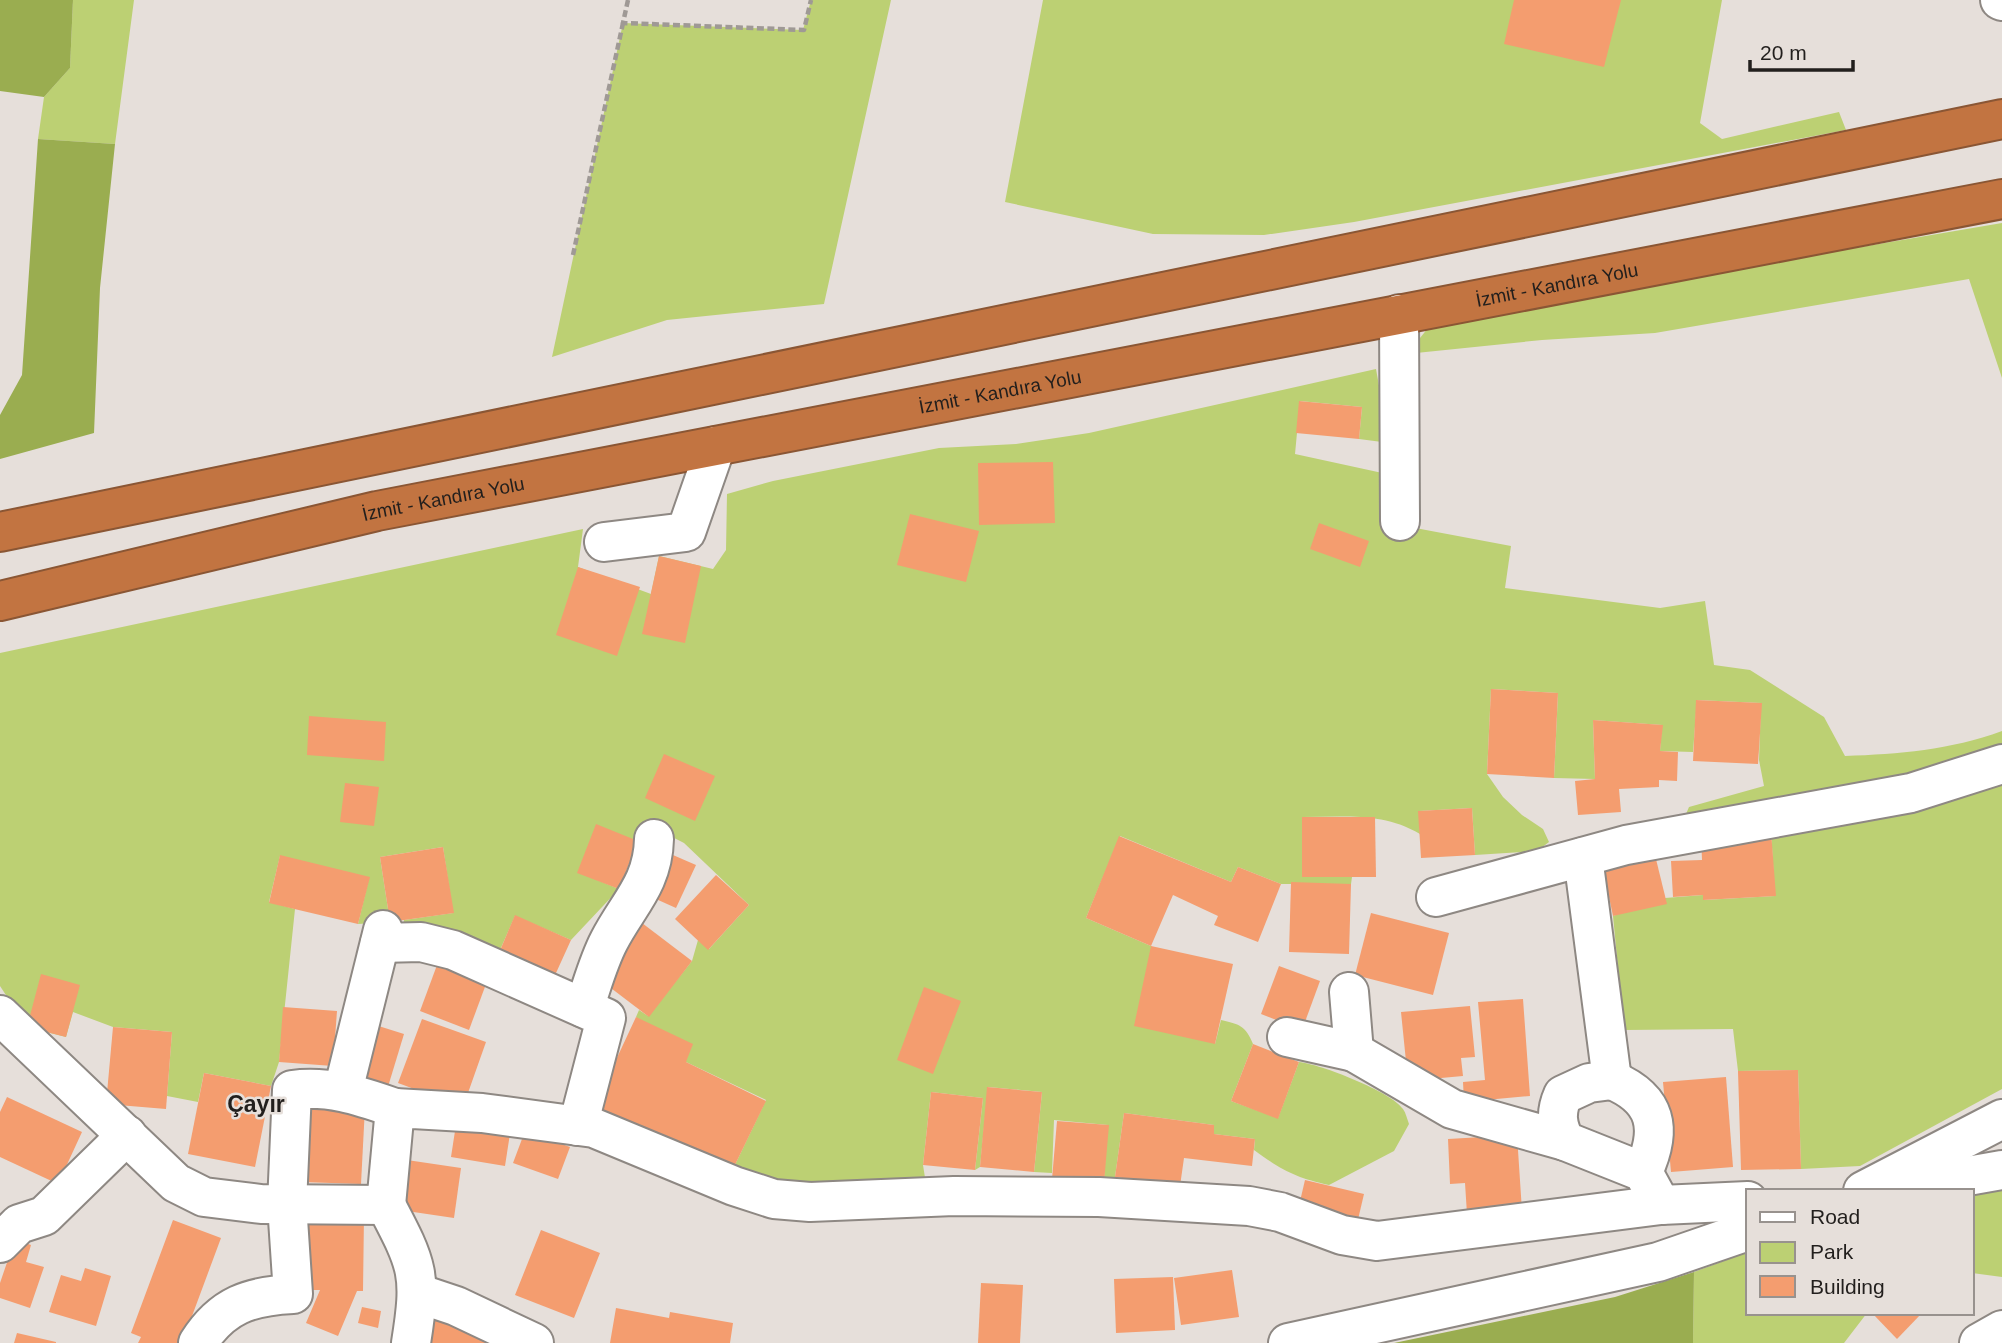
<svg xmlns="http://www.w3.org/2000/svg" width="2002" height="1343" viewBox="0 0 2002 1343" font-family="Helvetica,sans-serif">
  <rect width="100%" height="100%" fill="#e6dfda"/>
  <!-- green -->
  <g fill="#bcd073">
    <polygon points="73,0 134,0 115,144 38,139 44,97 70,68"/>
    <polygon points="811,0 891,0 824,304 667,320 552,357 623,23 803,30"/>
    <polygon points="1043,0 1722,0 1700,123 1722,139 1839,112 1846,130 1354,222 1264,235 1153,234 1005,202"/>
    <polygon points="2002,223 2002,378 1969,279 1655,333 1542,340 1416,353 1420,338 1428,328 1526,304"/>
    <path d="M1376,369L1387,430L1382,442L1359,439L1362,407L1300,401L1295,454L1387,474L1410,527L1511,546L1505,588L1660,608L1705,601L1714,665L1750,670L1824,717L1845,756C1899,754 1950,750 2002,731V752L1690,826L1686,814L1689,807L1764,786L1759,760L1761,703L1697,700L1693,752L1660,751L1662,725L1593,720L1595,779L1554,778L1558,693L1491,689L1487,774L1503,797L1522,815L1543,829L1549,842L1537,851L1475,855L1472,808L1419,811L1420,834C1383,812 1344,817 1302,817V877H1352L1351,884H1281L1238,867L1231,882L1120,836L1086,918L1151,946L1215,1044L1221,1020C1239,1024 1246,1026 1253,1044L1231,1101L1278,1118L1299,1062C1320,1064 1392,1092 1403,1109C1406,1113 1407,1119 1409,1124L1394,1151L1329,1185C1296,1178 1281,1170 1254,1150L1255,1139L1214,1134V1125L1124,1113L1115,1177H1104L1108,1125L1054,1120L1052,1173L1034,1172L1042,1092L988,1087L980,1167L975,1170L983,1098L931,1092L923,1165L926,1184L798,1187L732,1171L766,1100L686,1062L636,1017L639,1010L648,1016L692,961L698,940L709,949L749,905L684,843L645,823L638,841L578,872L619,889L571,940L515,916L500,950L403,931L404,920L453,913L443,847L380,857L390,922L358,924L369,878L280,856L269,902L295,909L279,1062L271,1086L204,1073L198,1102L167,1096L172,1032L113,1027L73,1012L66,1037L27,1027L0,986V653L583,529L578,567L651,594L659,556L713,569L726,550L727,494L773,481L939,448L1016,444L1089,433Z"/>
    <polygon points="2002,778 2002,1089 1860,1166 1801,1169 1798,1070 1738,1071 1733,1029 1624,1030 1613,916 1665,898 1703,895 1704,900 1775,896 1771,831"/>
    <polygon points="2002,1181 2002,1277 1972,1273 1972,1191"/>
    <polygon points="1748,1252 1748,1313 1867,1313 1844,1343 1693,1343 1694,1272"/>
  </g>
  <!-- forest -->
  <g fill="#9aad50">
    <polygon points="0,0 73,0 70,68 44,97 0,91"/>
    <polygon points="38,139 115,144 100,288 94,433 0,459 0,415 22,375"/>
    <polygon points="1694,1272 1693,1343 1394,1343 1615,1297"/>
  </g>
  <!-- building -->
  <g fill="#f49d6f">
    <polygon points="1514,0 1621,0 1604,67 1504,44"/>
    <polygon points="1299,401 1362,407 1359,439 1296,433"/>
    <polygon points="1053,462 1055,523 979,525 978,463"/>
    <polygon points="910,514 979,531 966,582 897,565"/>
    <polygon points="1319,523 1369,541 1360,567 1310,549"/>
    <polygon points="659,556 701,566 685,643 642,634"/>
    <polygon points="578,567 640,587 617,656 556,635"/>
    <polygon points="1491,689 1558,693 1554,778 1487,774"/>
    <polygon points="1696,700 1762,703 1758,764 1693,761"/>
    <polygon points="309,716 386,722 384,761 307,755"/>
    <polygon points="1593,720 1663,725 1660,751 1678,752 1677,781 1659,780 1659,787 1619,789 1621,812 1578,815 1575,781 1595,779"/>
    <polygon points="664,754 715,776 695,821 645,798"/>
    <polygon points="345,783 379,787 374,826 340,822"/>
    <polygon points="1472,808 1475,855 1421,858 1418,811"/>
    <polygon points="1302,817 1375,817 1376,877 1302,877"/>
    <polygon points="596,824 638,841 619,889 577,873"/>
    <polygon points="1771,831 1776,896 1703,900 1703,895 1673,897 1671,861 1702,860 1701,836"/>
    <polygon points="1119,836 1231,882 1238,867 1281,884 1258,942 1214,925 1218,916 1173,895 1151,946 1086,918"/>
    <polygon points="443,847 454,913 390,922 380,857"/>
    <polygon points="1653,847 1667,904 1613,916 1601,859"/>
    <polygon points="666,852 696,865 676,908 647,895"/>
    <polygon points="280,855 370,877 358,924 269,903"/>
    <polygon points="716,875 749,905 708,950 675,919"/>
    <polygon points="1291,882 1351,884 1349,954 1289,952"/>
    <polygon points="1371,913 1449,933 1433,995 1355,975"/>
    <polygon points="515,915 571,940 551,984 496,960"/>
    <polygon points="642,923 692,961 649,1017 599,979"/>
    <polygon points="1151,946 1233,964 1215,1044 1134,1026"/>
    <polygon points="440,957 489,976 469,1030 420,1011"/>
    <polygon points="1279,966 1320,981 1302,1030 1261,1014"/>
    <polygon points="41,974 80,985 66,1037 27,1027"/>
    <polygon points="924,987 961,1001 933,1074 897,1060"/>
    <polygon points="1523,999 1530,1096 1464,1102 1463,1082 1485,1080 1478,1002"/>
    <polygon points="1470,1006 1475,1057 1461,1058 1463,1076 1408,1081 1401,1012"/>
    <polygon points="283,1007 337,1011 333,1066 279,1062"/>
    <polygon points="636,1017 693,1044 686,1062 766,1101 732,1171 594,1107"/>
    <polygon points="422,1019 486,1042 463,1107 398,1083"/>
    <polygon points="369,1023 404,1034 387,1090 352,1079"/>
    <polygon points="113,1027 172,1032 166,1109 106,1104"/>
    <polygon points="1253,1044 1299,1062 1278,1119 1231,1101"/>
    <polygon points="1798,1070 1801,1169 1741,1170 1738,1071"/>
    <polygon points="204,1073 271,1086 255,1167 188,1154"/>
    <polygon points="1726,1077 1733,1167 1671,1172 1663,1082"/>
    <polygon points="987,1087 1042,1092 1034,1172 980,1167"/>
    <polygon points="931,1092 983,1098 975,1170 923,1165"/>
    <polygon points="7,1097 82,1132 58,1184 0,1157 0,1112"/>
    <polygon points="306,1104 365,1107 361,1184 302,1182"/>
    <polygon points="1124,1113 1214,1125 1214,1134 1255,1139 1252,1166 1184,1158 1180,1186 1115,1177"/>
    <polygon points="457,1118 511,1127 505,1166 451,1157"/>
    <polygon points="1057,1121 1109,1125 1104,1183 1052,1179"/>
    <polygon points="525,1131 570,1147 558,1179 513,1163"/>
    <polygon points="1517,1135 1522,1211 1467,1214 1465,1183 1450,1184 1448,1139"/>
    <polygon points="407,1160 461,1168 454,1218 400,1210"/>
    <polygon points="1305,1180 1364,1194 1356,1228 1297,1214"/>
    <polygon points="298,1214 364,1215 363,1291 357,1291 338,1336 306,1323 320,1290 298,1290"/>
    <polygon points="173,1220 221,1238 182,1343 138,1343 141,1337 131,1333"/>
    <polygon points="541,1230 600,1253 574,1318 515,1295"/>
    <polygon points="15,1239 31,1245 26,1262 44,1267 30,1308 0,1298 0,1283"/>
    <polygon points="85,1268 111,1276 96,1326 49,1312 61,1275 81,1281"/>
    <polygon points="1232,1270 1239,1317 1181,1325 1174,1278"/>
    <polygon points="1173,1277 1175,1330 1116,1333 1114,1279"/>
    <polygon points="981,1283 1023,1285 1020,1343 978,1343"/>
    <polygon points="362,1307 381,1311 378,1328 358,1323"/>
    <polygon points="616,1308 669,1318 670,1312 733,1323 730,1343 610,1343"/>
    <polygon points="1872,1313 1922,1313 1897,1339"/>
    <polygon points="422,1317 491,1327 489,1343 419,1343"/>
    <polygon points="17,1333 56,1342 56,1343 14,1343"/>
  </g>
  <g fill="none" stroke-linecap="round" stroke-linejoin="round">
    <!-- minor casing -->
    <g stroke="#8e8883" stroke-width="42">
      <g id="minor">
        <polyline points="2000,0 2002,1"/>
        <polyline points="1399,314 1400,521"/>
        <polyline points="604,542 686,532 716,446"/>
        <path d="M1583,857L1612,1080L1589,1083L1563,1095C1555,1113 1557,1125 1565,1141L1643,1172L1661,1205"/>
        <polyline points="1436,897 1626,845 1911,793 2002,764"/>
        <polyline points="380,943 421,942 453,950 606,1018 578,1126"/>
        <polyline points="1349,992 1354,1052 1452,1109 1565,1141"/>
        <path d="M584,1008C592,986 598,962 609,941C628,904 653,884 654,839"/>
        <polyline points="0,1015 176,1183 204,1197 261,1204 386,1205 395,1108 482,1113 594,1128 734,1186 774,1199 810,1202 954,1196 1099,1197 1249,1206 1280,1212 1342,1235 1377,1241 1661,1205 1748,1201"/>
        <polyline points="1287,1037 1354,1052"/>
        <path d="M1612,1080C1657,1099 1663,1129 1643,1172"/>
        <polyline points="343,1091 383,930"/>
        <polyline points="1889,1190 2002,1170"/>
        <polyline points="1863,1191 2002,1119"/>
        <path d="M386,1205C418,1266 422,1274 411,1343"/>
        <polyline points="0,1243 19,1224 44,1216 127,1135"/>
        <polyline points="417,1293 456,1306 534,1343"/>
        <path d="M198,1343C222,1305 250,1296 293,1294L287,1204L292,1090C329,1085 360,1096 395,1108"/>
        <polyline points="1288,1343 1658,1262 1748,1231"/>
        <polyline points="1979,1343 2002,1330"/>
      </g>
    </g>
    <!-- highway casing -->
    <g stroke="#8a5634" stroke-width="42">
      <g id="highway">
        <polyline points="0,532 2002,119"/>
        <path id="s1" d="M0,601L377,511L2002,199"/>
      </g>
    </g>
    <!-- path -->
    <g stroke="#9f9995" stroke-width="4.5" stroke-dasharray="7 3.5" stroke-linecap="butt">
      <polyline points="628,0 623,23 804,30 811,0"/>
      <polyline points="573,255 623,23"/>
    </g>
    <!-- minor -->
    <use href="#minor" stroke="#fff" stroke-width="38"/>
    <!-- highway -->
    <use href="#highway" stroke="#c27441" stroke-width="38"/>
  </g>
  <g text-anchor="middle" dominant-baseline="central" stroke-width="5" stroke-linejoin="round" paint-order="stroke">
    <!-- street labels -->
    <g font-size="19" fill="#221f1d" stroke="#e6dfda">
      <text stroke="none"><textPath href="#s1" startOffset="1589">İzmit - Kandıra Yolu</textPath></text>
      <text stroke="none"><textPath href="#s1" startOffset="1022">İzmit - Kandıra Yolu</textPath></text>
      <text stroke="none"><textPath href="#s1" startOffset="455">İzmit - Kandıra Yolu</textPath></text>
    </g>
    <!-- quarter labels -->
    <g font-size="23" font-weight="bold" fill="#221f1d" stroke="#e6dfda">
      <text x="256" y="1104">Çayır</text>
    </g>
  </g>
  <!-- legend -->
  <rect x="1746" y="1189" width="228" height="126" fill="#e6dfda" stroke="#98928e" stroke-width="2"/>
  <rect x="1760" y="1212" width="35" height="10" fill="#ffffff" stroke="#98928e" stroke-width="2"/>
  <text x="1810" y="1224" font-size="21" fill="#221f1d">Road</text>
  <rect x="1760" y="1242" width="35" height="21" fill="#bcd073" stroke="#98928e" stroke-width="2"/>
  <text x="1810" y="1259" font-size="21" fill="#221f1d">Park</text>
  <rect x="1760" y="1276" width="35" height="21" fill="#f49d6f" stroke="#98928e" stroke-width="2"/>
  <text x="1810" y="1294" font-size="21" fill="#221f1d">Building</text>
  <!-- scale -->
  <path d="M1750 60v10h103v-10" fill="none" stroke="#221f1d" stroke-width="3.5"/>
  <text x="1760" y="60" font-size="21" fill="#221f1d" stroke="#e6dfda" stroke-width="5" paint-order="stroke">20 m</text>
</svg>
